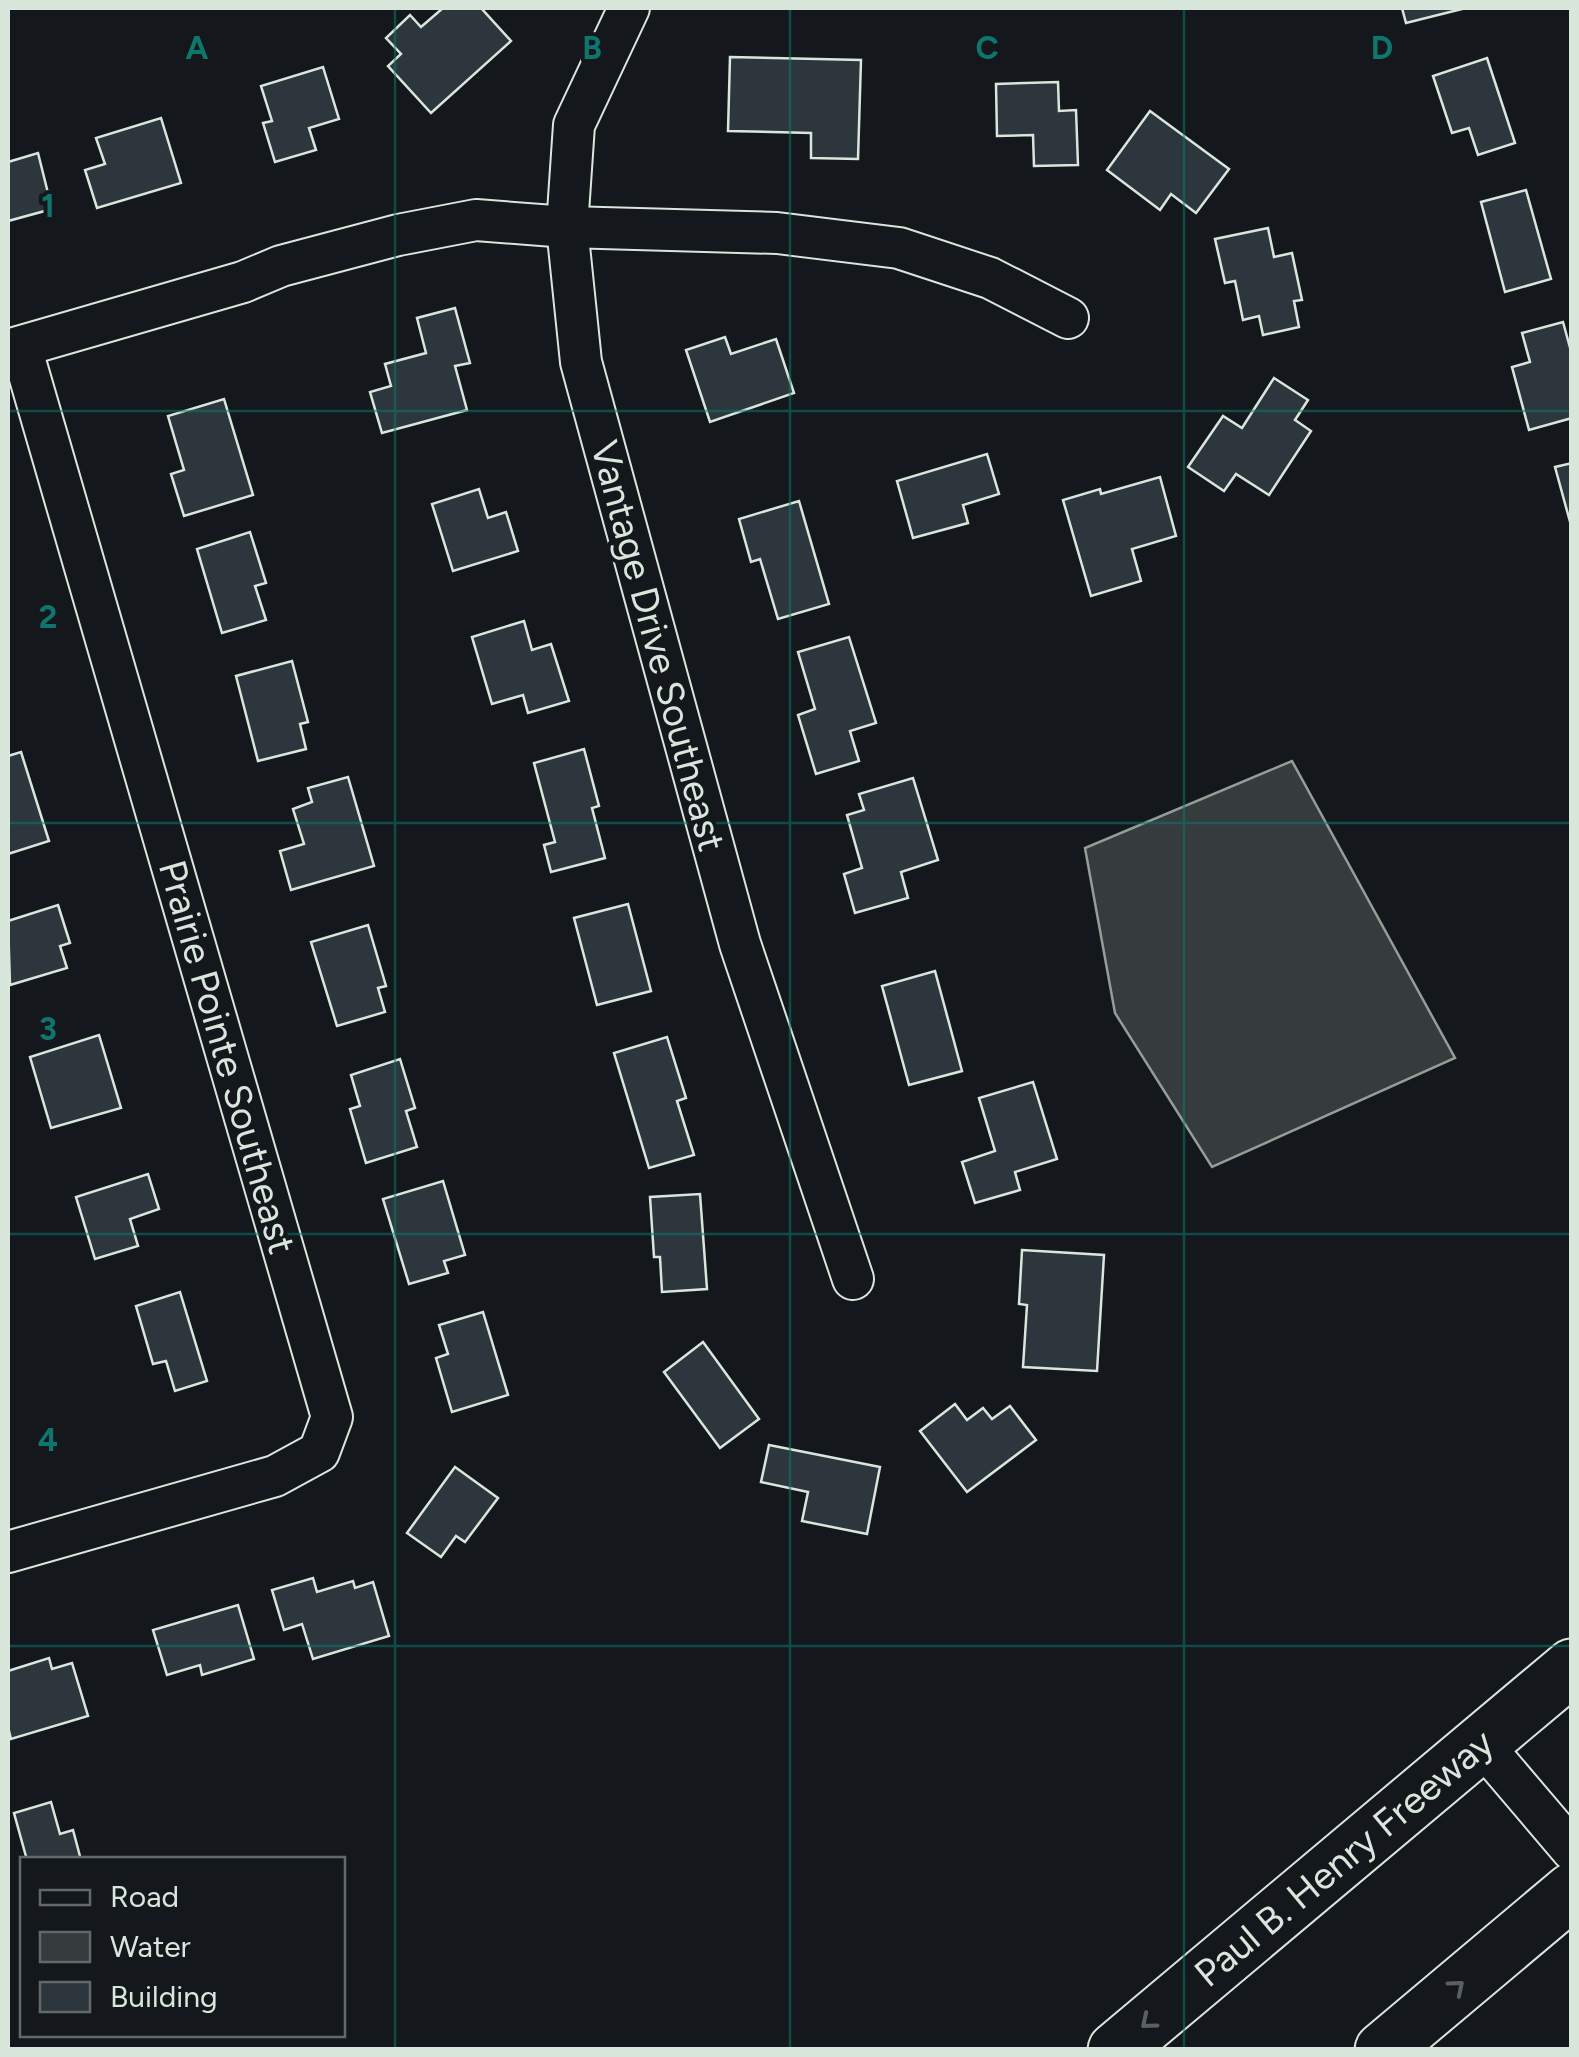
<svg xmlns="http://www.w3.org/2000/svg" width="1579" height="2057" viewBox="0 0 1579 2057" font-family="Figtree,sans-serif">
  <rect width="100%" height="100%" fill="#14181c"/>
  <!-- water -->
  <polygon fill="#363b3e" stroke="#939e99" stroke-width="2.5" points="1292,761 1455,1058 1212,1167 1115,1013 1085,848"/>
  <!-- building -->
  <g fill="#2c363c" stroke="#d8e6dc" stroke-width="2.5">
    <polygon points="443,8 481,8 511,41 431,113 388,66 401,54 386,38 410,15 421,27"/>
    <polygon points="1402,8 1466,8 1406,23"/>
    <polygon points="730,57 861,60 858,159 811,158 811,133 728,131"/>
    <polygon points="1487,58 1515,143 1478,155 1469,128 1452,133 1433,76"/>
    <polygon points="323,67 339,119 309,128 316,150 275,162 263,123 272,121 261,86"/>
    <polygon points="1058,82 1059,111 1076,110 1078,165 1034,166 1033,135 997,136 996,84"/>
    <polygon points="1150,111 1229,169 1196,213 1171,194 1160,210 1107,170"/>
    <polygon points="161,118 181,183 97,208 85,170 105,164 96,138"/>
    <polygon points="38,153 52,209 8,221 8,162"/>
    <polygon points="1526,190 1551,279 1505,292 1481,202"/>
    <polygon points="1268,228 1274,257 1292,253 1302,300 1294,301 1299,327 1263,335 1259,316 1243,320 1235,281 1225,283 1215,239"/>
    <polygon points="455,308 470,363 455,366 467,410 382,433 370,392 391,386 385,364 426,353 417,318"/>
    <polygon points="1563,322 1572,355 1572,418 1529,430 1512,367 1530,362 1522,333"/>
    <polygon points="725,337 731,354 776,339 794,393 710,422 686,350"/>
    <polygon points="1274,378 1308,400 1295,420 1311,431 1269,495 1236,474 1224,491 1188,467 1223,416 1242,428"/>
    <polygon points="224,399 253,495 184,516 171,474 184,470 168,416"/>
    <polygon points="987,454 999,494 963,505 968,523 913,538 897,481"/>
    <polygon points="1572,463 1572,529 1555,467"/>
    <polygon points="1160,477 1176,536 1132,549 1141,581 1091,596 1063,500 1100,489 1101,494"/>
    <polygon points="479,489 488,518 506,512 518,551 453,571 432,504"/>
    <polygon points="799,501 829,604 778,619 760,559 751,562 739,519"/>
    <polygon points="250,532 266,583 255,586 266,620 222,633 197,549"/>
    <polygon points="524,621 532,650 551,644 569,701 528,713 523,695 492,704 472,637"/>
    <polygon points="849,637 876,723 850,731 859,761 816,774 798,715 815,709 798,652"/>
    <polygon points="292,661 308,722 300,724 306,749 258,761 236,676"/>
    <polygon points="584,749 599,806 592,808 605,858 551,872 544,845 555,842 534,763"/>
    <polygon points="21,752 49,841 8,854 8,756"/>
    <polygon points="348,777 374,866 291,890 280,851 304,844 293,809 312,802 308,788"/>
    <polygon points="913,778 938,860 901,872 908,898 855,913 844,874 862,868 847,815 864,810 859,794"/>
    <polygon points="628,904 651,991 597,1005 574,918"/>
    <polygon points="58,905 70,943 60,946 67,968 10,985 8,921"/>
    <polygon points="368,925 386,986 378,988 385,1012 337,1026 311,942"/>
    <polygon points="935,971 962,1071 909,1085 882,986"/>
    <polygon points="99,1035 121,1108 51,1128 30,1057"/>
    <polygon points="667,1037 686,1098 677,1101 694,1155 649,1168 614,1053"/>
    <polygon points="400,1059 415,1108 406,1111 417,1147 366,1163 350,1109 360,1106 351,1075"/>
    <polygon points="1033,1082 1057,1159 1015,1172 1020,1190 975,1203 962,1162 995,1151 979,1098"/>
    <polygon points="148,1174 159,1209 130,1219 138,1246 95,1259 76,1197"/>
    <polygon points="443,1181 465,1255 444,1261 448,1273 409,1284 383,1199"/>
    <polygon points="700,1194 707,1289 662,1292 660,1257 654,1257 650,1197"/>
    <polygon points="1022,1250 1104,1255 1097,1371 1023,1367 1027,1305 1019,1304"/>
    <polygon points="180,1292 207,1381 175,1391 166,1361 153,1364 136,1306"/>
    <polygon points="483,1312 508,1395 452,1412 436,1358 448,1354 439,1325"/>
    <polygon points="703,1342 759,1419 720,1448 664,1372"/>
    <polygon points="955,1404 967,1420 983,1408 992,1419 1010,1406 1036,1440 967,1492 920,1431"/>
    <polygon points="769,1445 880,1467 867,1534 802,1521 808,1492 761,1482"/>
    <polygon points="455,1467 498,1498 465,1542 456,1536 441,1557 407,1533"/>
    <polygon points="313,1578 317,1592 353,1581 355,1588 373,1582 389,1636 313,1659 302,1624 284,1630 272,1590"/>
    <polygon points="238,1605 254,1659 202,1675 200,1665 167,1675 153,1630"/>
    <polygon points="49,1658 52,1669 72,1663 88,1716 11,1739 8,1727 8,1671"/>
    <polygon points="51,1802 60,1834 73,1830 81,1860 27,1860 14,1813"/>
  </g>
  <g fill="none" stroke-linecap="round" stroke-linejoin="round">
    <!-- minor casing -->
    <g stroke="#d8e6dc" stroke-width="44">
      <g id="minor">
        <polyline points="629,8 574,125 567,227 581,362 740,944 853,1279"/>
        <polyline points="8,350 243,282 281,266 398,235 476,220 567,227 777,233 899,248 990,278 1068,318"/>
        <polyline points="8,1552 275,1476 319,1452 332,1417 21,347"/>
        <polyline points="1481,1743 1572,1850"/>
      </g>
    </g>
    <!-- highway casing -->
    <g stroke="#d8e6dc" stroke-width="59">
      <g id="highway">
        <polyline points="1116,2050 1572,1667"/>
        <polyline points="1383,2050 1572,1891"/>
      </g>
    </g>
    <!-- minor -->
    <use href="#minor" stroke="#14181c" stroke-width="40"/>
    <!-- highway -->
    <use href="#highway" stroke="#14181c" stroke-width="55"/>
  </g>
  <!-- one-way arrows -->
  <defs><path id="oneway-chevron" d="M-2-3.5L2.5 0L-2 3.5" fill="none" stroke-width="1.6" stroke-linecap="round" stroke-linejoin="round" transform="scale(2.5)"/></defs>
  <g stroke="#59605f">
    <use href="#oneway-chevron" transform="translate(1457 1987) rotate(-40)"/>
    <use href="#oneway-chevron" transform="translate(1148 2022) rotate(140)"/>
  </g>
  <!-- grid -->
  <path fill="none" stroke="#0f766e" stroke-width="2.5" stroke-opacity="0.55" d="M395,8V2050M790,8V2050M1184,8V2050M8,411H1572M8,823H1572M8,1234H1572M8,1646H1572"/>
  <g text-anchor="middle" dominant-baseline="central" stroke-width="8" stroke-linejoin="round" paint-order="stroke">
    <!-- street labels -->
    <g font-size="38" fill="#d8e6dc" stroke="#14181c">
      <text transform="translate(658 646) rotate(75)">Vantage Drive Southeast</text>
      <text transform="translate(227 1057) rotate(74)">Prairie Pointe Southeast</text>
      <text transform="translate(1344 1858) rotate(-40)">Paul B. Henry Freeway</text>
    </g>
  </g>
  <g font-size="32" text-anchor="middle" font-weight="bold" fill="#0f766e" stroke="#14181c" stroke-width="8" stroke-linejoin="round" paint-order="stroke">
    <text x="197" y="59">A</text>
    <text x="592" y="59">B</text>
    <text x="987" y="59">C</text>
    <text x="1382" y="59">D</text>
    <text x="48" y="217">1</text>
    <text x="48" y="628">2</text>
    <text x="48" y="1040">3</text>
    <text x="48" y="1451">4</text>
  </g>
  <!-- border -->
  <rect width="1579" height="2057" fill="none" stroke="#d8e6dc" stroke-width="20"/>
  <!-- legend -->
  <rect x="20" y="1857" width="325" height="180" fill="#14181c" stroke="#626a69" stroke-width="2.5"/>
  <rect x="40" y="1890" width="50" height="15" fill="#14181c" stroke="#626a69" stroke-width="2.5"/>
  <text x="110" y="1907" font-size="30" fill="#d8e6dc">Road</text>
  <rect x="40" y="1932" width="50" height="30" fill="#363b3e" stroke="#626a69" stroke-width="2.5"/>
  <text x="110" y="1957" font-size="30" fill="#d8e6dc">Water</text>
  <rect x="40" y="1982" width="50" height="30" fill="#2c363c" stroke="#626a69" stroke-width="2.5"/>
  <text x="110" y="2007" font-size="30" fill="#d8e6dc">Building</text>
</svg>
